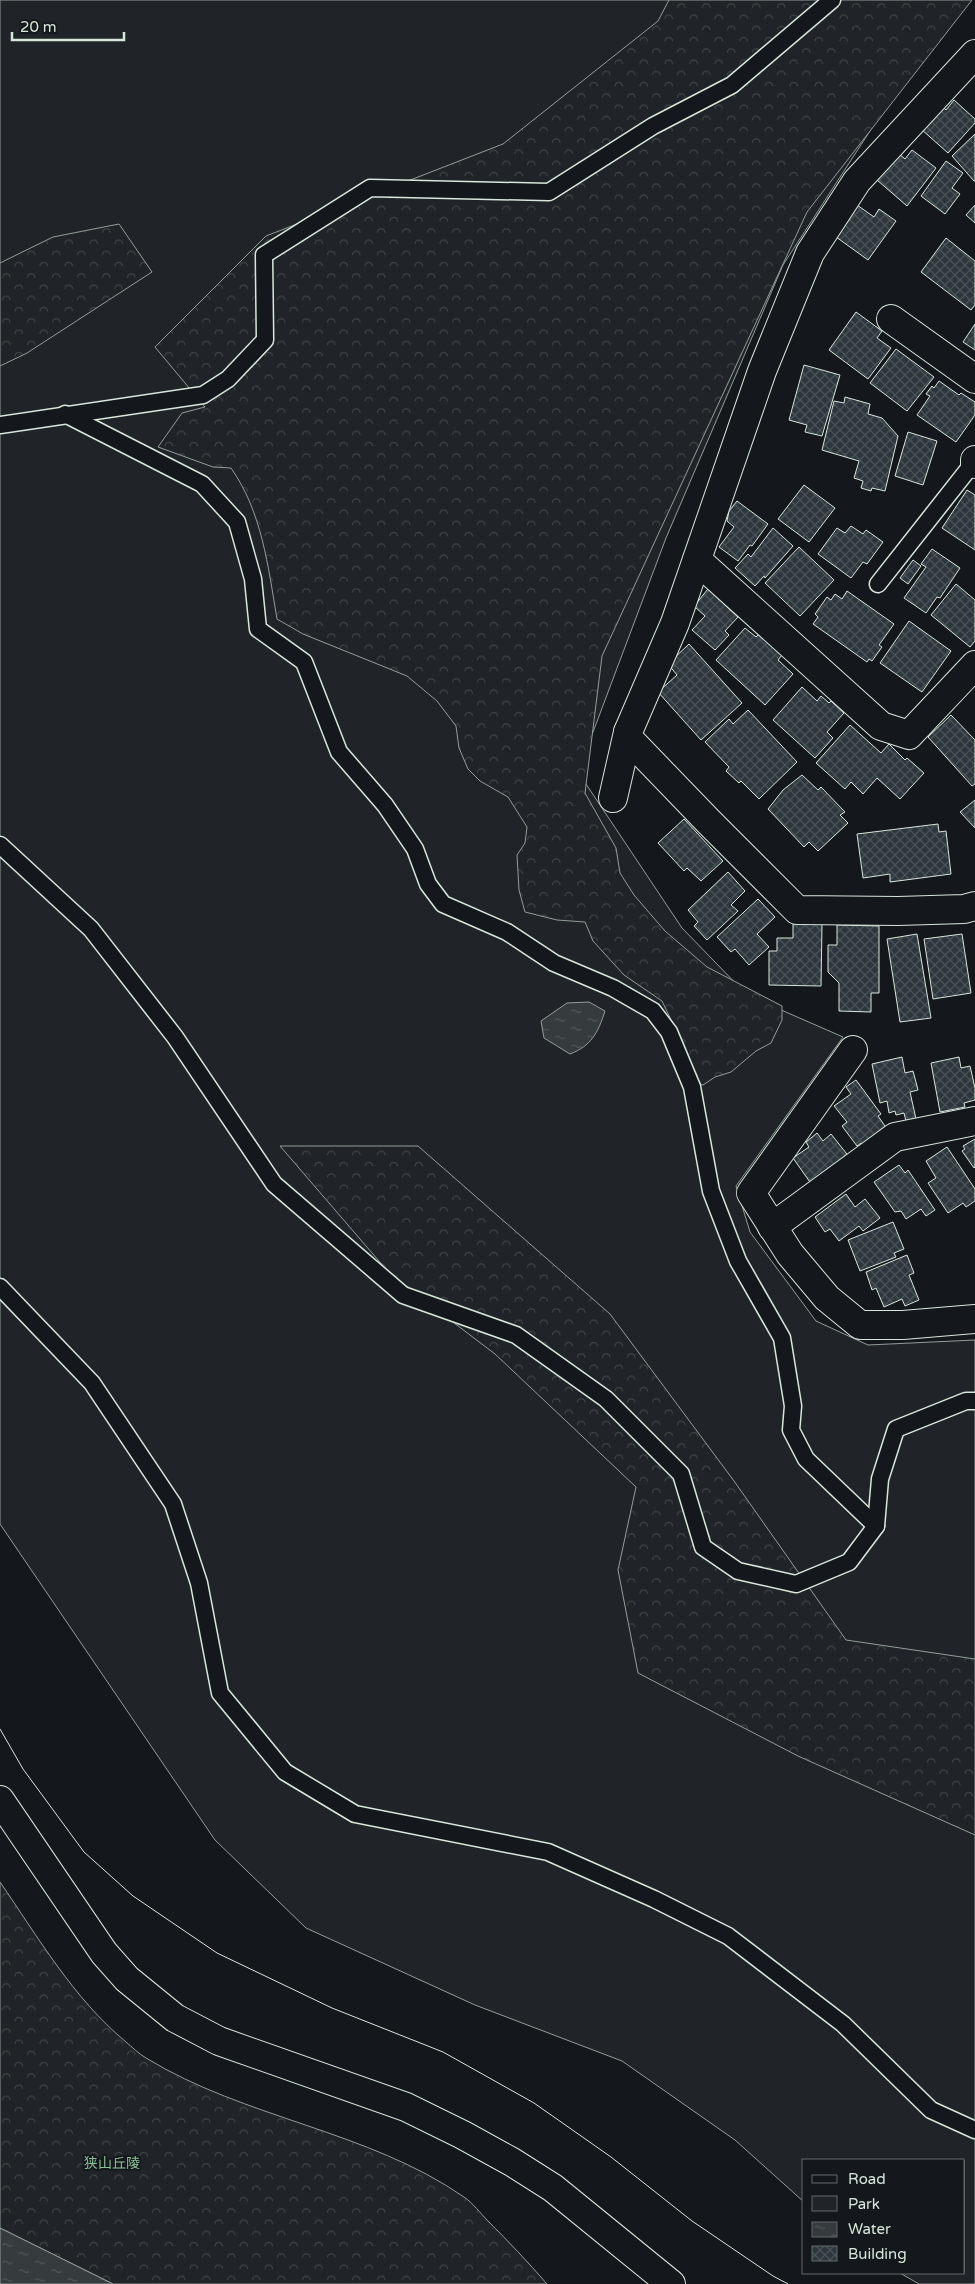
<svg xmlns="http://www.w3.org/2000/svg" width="975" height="2284" viewBox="0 0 975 2284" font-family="'Varela Round','Noto Sans JP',sans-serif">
  <defs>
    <pattern id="forest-crowns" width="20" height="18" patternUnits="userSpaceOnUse" patternTransform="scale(1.25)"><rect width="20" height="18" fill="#202428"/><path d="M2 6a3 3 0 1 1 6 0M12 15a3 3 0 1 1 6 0" fill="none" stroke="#404447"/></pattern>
    <pattern id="water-ripples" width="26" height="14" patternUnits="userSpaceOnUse" patternTransform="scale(1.25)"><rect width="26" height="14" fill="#363b3e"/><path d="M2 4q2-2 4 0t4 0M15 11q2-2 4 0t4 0" fill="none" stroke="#525759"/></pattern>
    <pattern id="building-cross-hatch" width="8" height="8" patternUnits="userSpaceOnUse" patternTransform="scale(1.25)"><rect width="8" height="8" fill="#2c363c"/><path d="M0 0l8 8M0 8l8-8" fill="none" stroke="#4a5358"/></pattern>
  </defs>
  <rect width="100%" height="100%" fill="#14181c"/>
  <!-- green -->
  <polygon fill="#202428" stroke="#939e99" points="0,0 955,0 783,265 666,538 578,772 682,928 747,995 843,1037 736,1186 750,1232 816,1321 868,1345 975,1340 975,2284 919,2284 900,2273 964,2273 964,2160 804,2160 804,2202 735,2140 622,2061 475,2005 306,1928 215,1840 0,1524"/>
  <!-- forest -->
  <g fill="url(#forest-crowns)" stroke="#939e99">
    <path d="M669,0H972L807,212L602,656L585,793L616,848L620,873L634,895L665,931L707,967L782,1006V1020L771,1043L756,1051L731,1072L715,1077L703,1085L682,1079L677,1032L662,1001L624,975L593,941L585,922L557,920L525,912L519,890L517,855L525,843L527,827L508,797L480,781L468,769L459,748L456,726L437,701L407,676L303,634L277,619C268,566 262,512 231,468L213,467L158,447L182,413L205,407L155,347L266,236L503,144L658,21Z"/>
    <polygon points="119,224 152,272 27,353 0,366 0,263 53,237"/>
    <polygon points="280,1146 418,1146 610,1314 734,1481 846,1640 975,1659 975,1835 798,1756 638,1673 618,1570 636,1487 495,1354 391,1275"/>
    <path d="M0,1882C38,1937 73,1998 126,2042C132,2047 139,2054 146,2058C246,2119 367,2130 464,2197C473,2203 480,2213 488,2221C508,2241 528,2262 547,2284H113L0,2228Z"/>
  </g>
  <!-- water -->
  <g fill="url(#water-ripples)" stroke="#939e99">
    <path d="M589,1002L605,1011C598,1033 591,1046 570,1054L544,1038L541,1021L567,1003Z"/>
    <polygon points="0,2228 113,2284 0,2284"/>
  </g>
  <!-- building -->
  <g fill="url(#building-cross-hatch)" stroke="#d8e6dc">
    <polygon points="954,100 975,119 975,123 948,153 921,129 942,106 946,110"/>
    <polygon points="975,134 975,181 974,181 952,156"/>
    <polygon points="912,150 936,168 907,206 877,180 898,153 905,159"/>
    <polygon points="946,161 963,173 952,188 960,194 945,214 921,196"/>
    <polygon points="857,205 874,217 879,209 896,221 868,260 832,234"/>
    <polygon points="975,205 975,223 966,215"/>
    <polygon points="946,238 975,261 975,305 971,310 921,272"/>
    <polygon points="856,312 882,331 877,338 891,348 868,379 829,350"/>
    <polygon points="975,324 975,350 963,342"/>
    <polygon points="896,349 934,377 907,411 870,383"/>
    <polygon points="804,365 840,375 822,436 805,432 807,425 789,420"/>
    <polygon points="939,381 959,395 961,393 975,402 975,415 956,442 917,415 930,396 926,394 932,386 934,388"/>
    <polygon points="845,397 870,404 868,414 882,418 898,436 885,491 872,488 871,491 861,488 863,481 854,478 859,461 822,450 834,401 844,403"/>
    <polygon points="908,432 937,441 923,485 895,476"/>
    <polygon points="804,485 835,508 809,542 778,519"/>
    <polygon points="967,490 975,495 975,550 942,528"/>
    <polygon points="737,501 768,524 752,546 750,545 738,561 719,547 734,527 727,521 729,511"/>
    <polygon points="851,526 863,534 866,530 883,542 867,564 863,562 851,578 818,554 837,528 845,533"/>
    <polygon points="773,528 793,546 765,578 764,576 755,586 735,568 748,554 751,557"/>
    <polygon points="799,547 834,580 800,616 765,583"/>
    <polygon points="932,549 960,568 940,598 937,597 926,613 904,598 926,567 921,564"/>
    <polygon points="913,560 921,566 908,584 900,578"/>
    <polygon points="956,584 975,600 975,641 970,647 931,615"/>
    <polygon points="708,589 738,617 725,631 729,635 715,650 692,630 705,616 694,606"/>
    <polygon points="847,591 894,624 879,645 882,647 872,661 869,659 867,662 813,624 818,617 815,614 827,597 831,600 835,594 842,599"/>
    <polygon points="909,621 951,651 922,692 880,663"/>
    <polygon points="745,628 756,637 759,634 782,655 778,660 793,674 765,705 716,660"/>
    <polygon points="689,644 742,703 701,740 658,692 677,675 668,664"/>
    <polygon points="802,687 817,701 821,696 829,703 831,701 844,713 827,732 833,738 815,758 773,720"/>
    <polygon points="748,710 797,762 759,799 741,781 739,783 726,771 729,767 705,742 729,719 733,724"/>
    <polygon points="951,715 975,740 975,784 972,786 928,737"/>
    <polygon points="850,725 881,753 889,744 905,760 907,758 924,773 900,799 877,778 863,794 851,782 845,789 816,763"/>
    <polygon points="802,775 818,790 821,787 845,812 840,815 848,823 818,851 809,842 804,847 768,809 783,790"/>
    <polygon points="975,800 975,828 960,812"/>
    <polygon points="684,819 723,861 701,881 687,868 684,871 658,843"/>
    <polygon points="938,824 939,832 946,831 951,874 890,882 890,874 863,878 857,834"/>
    <polygon points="728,872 745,891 731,905 738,911 707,940 694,926 698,922 688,910"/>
    <polygon points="758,899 775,917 757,934 769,947 749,965 735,949 731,952 717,937"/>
    <polygon points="793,924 822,924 821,986 769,985 769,951 777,951 777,938 793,938"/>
    <polygon points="837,925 879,926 879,993 871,993 871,1012 839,1011 839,983 828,972 828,945 837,945"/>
    <polygon points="917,934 931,1018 900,1022 887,939"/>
    <polygon points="962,934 971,993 933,999 924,939"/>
    <polygon points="902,1057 905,1073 913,1071 918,1090 910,1092 916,1119 906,1121 904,1113 896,1115 895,1111 889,1113 887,1101 880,1103 872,1064"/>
    <polygon points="959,1057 961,1068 970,1066 975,1088 975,1100 964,1103 965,1107 940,1112 931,1063"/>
    <polygon points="856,1080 881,1114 878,1116 887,1129 864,1147 861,1143 857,1146 842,1126 847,1122 834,1106 851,1094 846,1087"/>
    <polygon points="817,1133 823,1141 831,1134 850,1158 812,1185 793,1158 809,1147 806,1142"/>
    <polygon points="975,1139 975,1167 974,1168 962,1151 965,1149 963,1146"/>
    <polygon points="947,1147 975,1189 975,1201 966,1207 963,1203 948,1213 928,1183 936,1178 926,1161"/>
    <polygon points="899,1165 905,1173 908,1170 935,1210 926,1216 921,1209 906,1219 901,1211 895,1212 874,1182"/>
    <polygon points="846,1194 855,1207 865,1199 880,1218 863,1231 859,1226 839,1241 830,1229 825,1232 815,1217"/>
    <polygon points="893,1222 904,1249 894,1253 896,1257 860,1271 848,1240"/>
    <polygon points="907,1255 914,1273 909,1275 919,1300 905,1306 902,1299 884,1307 876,1288 872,1290 866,1272"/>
  </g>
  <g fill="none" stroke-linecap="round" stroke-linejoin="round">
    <!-- lane casing -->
    <g stroke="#d8e6dc" stroke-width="19">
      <g id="lane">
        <polyline points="65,414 202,484 237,522 253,579 258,629 304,662 339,752 385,805 415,849 428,884 443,904 507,932 554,963 613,988 653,1011 669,1032 692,1087 711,1191 738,1261 782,1338 793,1406 791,1430 806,1459 876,1526"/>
        <polyline points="0,425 203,395 228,379 265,340 264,255 370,188 549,192 653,126 732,85 832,0"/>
        <polyline points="878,584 974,462"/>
        <polyline points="0,845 91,929 175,1037 274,1184 403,1295 516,1335 606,1399 681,1474 703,1547 738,1571 796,1584 849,1562 876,1526 880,1479 896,1429 966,1401 975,1401"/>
        <polyline points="0,1287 92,1383 173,1504 199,1583 220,1693 285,1772 355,1814 548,1852 654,1899 728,1936 843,2024 931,2110 975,2130"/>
      </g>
    </g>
    <!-- street casing -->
    <g stroke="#d8e6dc" stroke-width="30">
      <g id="street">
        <polyline points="975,54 857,181 810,253 762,371 675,623 628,732 628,738 709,822 797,910 898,911 964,909 975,906"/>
        <polyline points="891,319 975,379"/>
        <polyline points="975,460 975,464"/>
        <polyline points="697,560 881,726 909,735 975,665"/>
        <polyline points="613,798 628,732"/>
        <polyline points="853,1050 751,1193 790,1254 827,1298 860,1325 903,1325 975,1319"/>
        <polyline points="772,1227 895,1137 975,1121"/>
      </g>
    </g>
    <!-- secondary casing -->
    <g stroke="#d8e6dc" stroke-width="30">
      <polyline id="secondary" points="0,1800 104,1953 127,1979 175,2018 219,2041 406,2107 463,2135 512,2162 553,2188 671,2284"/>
    </g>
    <!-- lane -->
    <use href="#lane" stroke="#14181c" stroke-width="16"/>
    <!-- street -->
    <use href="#street" stroke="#14181c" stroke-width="28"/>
    <!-- secondary -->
    <use href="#secondary" stroke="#14181c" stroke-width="28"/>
    <!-- tram -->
    <polyline stroke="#d8e6dc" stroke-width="1" points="0,1729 23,1769 84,1852 133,1896 217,1953 332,2008 443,2052 534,2103 611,2157 692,2221 773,2276 788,2284"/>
  </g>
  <g text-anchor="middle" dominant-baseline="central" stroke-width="4" stroke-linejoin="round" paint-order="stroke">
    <!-- park labels -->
    <g font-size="14" fill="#8ac095" stroke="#14181c">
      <text x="112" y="2163">狭山丘陵</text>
    </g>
  </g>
  <!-- legend -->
  <rect x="802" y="2159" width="162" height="115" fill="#14181c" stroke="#626a69"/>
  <rect x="812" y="2175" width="25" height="8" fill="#14181c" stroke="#626a69"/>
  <text x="848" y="2184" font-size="15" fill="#d8e6dc">Road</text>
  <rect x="812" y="2196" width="25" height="15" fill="#202428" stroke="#626a69"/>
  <text x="848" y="2209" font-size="15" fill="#d8e6dc">Park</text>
  <rect x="812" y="2222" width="25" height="15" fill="url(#water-ripples)" stroke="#626a69"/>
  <text x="848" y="2234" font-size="15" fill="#d8e6dc">Water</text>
  <rect x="812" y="2246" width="25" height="15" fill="url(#building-cross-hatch)" stroke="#626a69"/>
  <text x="848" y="2259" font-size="15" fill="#d8e6dc">Building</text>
  <!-- scale -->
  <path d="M12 32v8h112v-8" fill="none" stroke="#d8e6dc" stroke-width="2.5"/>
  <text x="20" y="32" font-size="15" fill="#d8e6dc" stroke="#14181c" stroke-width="4" paint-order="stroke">20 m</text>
</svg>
